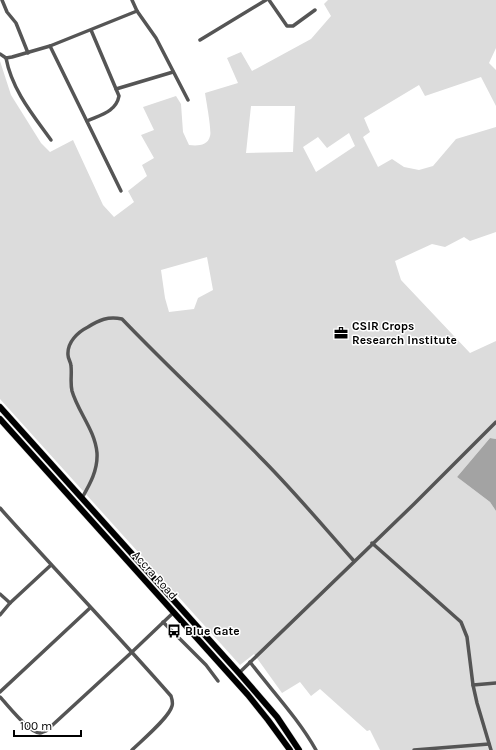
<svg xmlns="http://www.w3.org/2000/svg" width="496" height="750" viewBox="0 0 496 750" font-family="Karla,sans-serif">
  <rect width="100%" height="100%" fill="#fff"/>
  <!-- green -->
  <path fill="#dcdcdc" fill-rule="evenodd" d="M328,0H496V48L489,63L496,70V106L481,77L425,96L419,85L364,118L370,132L363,137L378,167L392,159L404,167L419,170L433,166L456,139L496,127V232L470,241L464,237L445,247L432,244L395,261L401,280L470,353L496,341V439L490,438L457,477L490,502L496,511V750H380L370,730L367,731L320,689L311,696L300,682L282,693L254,654L240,665L0,399V61L11,95L41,143L50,152L73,140L103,205L114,217L134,202L128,191L147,176L142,165L154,158L141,135L154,130L143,107L176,96L181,104L183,132L189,145C197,146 208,146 210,136C212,131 206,100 205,93L238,83L227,58L241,52L252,71L311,39L331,16L324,4ZM251,106H295L293,152L246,153ZM349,133L355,146L316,172L303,147L318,137L327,148ZM207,257L213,290L198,298L194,309L169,312L165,298L161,270Z"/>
  <!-- water -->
  <polygon fill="#a3a3a3" points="490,438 496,439 496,511 490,502 457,477"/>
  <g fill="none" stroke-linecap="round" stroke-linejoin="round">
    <!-- trunk casing -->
    <g stroke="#dbdbdb" stroke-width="7">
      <g id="trunk">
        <polyline points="0,407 239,673 277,717 299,750"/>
        <polyline points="0,419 248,695 268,720 290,750"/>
      </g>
    </g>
    <!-- minor -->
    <g stroke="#555" stroke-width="3.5">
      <polyline points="2,0 7,12 16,23 28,53"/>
      <polyline points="132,0 137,11 156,38 188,100"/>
      <polyline points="269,0 287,26 293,26 315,10"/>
      <polyline points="200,40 266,0"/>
      <polyline points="50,46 121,191"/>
      <polyline points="0,54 6,58 12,57 50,46 137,11"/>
      <path d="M6,58C12,90 33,115 51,140"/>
      <polyline points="116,89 173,72"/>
      <path d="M87,121C100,115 116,112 119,96L91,30"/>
      <path d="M82,498C90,484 98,470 97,453C95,430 78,412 72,391C70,383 72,374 71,366C71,362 68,359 68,355C67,342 78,332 88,327C99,320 108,316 122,319C167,366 215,410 260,457C293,490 323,526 354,561"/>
      <path d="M0,508C56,571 115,632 171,696C172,699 173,703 172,706C169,718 141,741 132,750"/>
      <polyline points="372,543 461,622 467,637 473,685 477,703 491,750"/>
      <polyline points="0,594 10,603"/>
      <polyline points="0,615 10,603 51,565"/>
      <polyline points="163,622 206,665 218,681"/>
      <path d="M250,662C272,691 298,718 316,750"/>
      <polyline points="239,673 414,504 496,422"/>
      <polyline points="473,685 496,683"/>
      <polyline points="0,692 90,608"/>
      <path d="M0,697C7,704 30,734 40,733C42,733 44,731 46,731L132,652L174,612"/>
      <polyline points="414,750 489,744"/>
    </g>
    <!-- trunk -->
    <use href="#trunk" stroke="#000" stroke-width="6"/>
  </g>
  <!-- icons -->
  <defs>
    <g id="office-bare" transform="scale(1.08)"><path d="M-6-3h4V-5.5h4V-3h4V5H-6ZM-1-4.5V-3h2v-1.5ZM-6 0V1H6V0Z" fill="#000" stroke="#fff" stroke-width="2.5" paint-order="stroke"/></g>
    <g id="bus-bare" transform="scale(1.08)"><path d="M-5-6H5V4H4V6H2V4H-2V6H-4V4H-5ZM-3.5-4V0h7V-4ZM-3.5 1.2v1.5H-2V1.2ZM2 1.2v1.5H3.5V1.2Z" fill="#000" stroke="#fff" stroke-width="2.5" paint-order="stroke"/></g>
  </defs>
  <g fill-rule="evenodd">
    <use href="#office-bare" x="341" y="333"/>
    <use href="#bus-bare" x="174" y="631"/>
  </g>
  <g text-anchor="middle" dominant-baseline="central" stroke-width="3" stroke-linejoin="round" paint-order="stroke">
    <!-- poi labels -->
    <g font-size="12" font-weight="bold" fill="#000" stroke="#fff" text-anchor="start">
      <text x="352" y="326">CSIR Crops<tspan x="352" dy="14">Research Institute</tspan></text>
      <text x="185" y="631">Blue Gate</text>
    </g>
    <!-- street labels -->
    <g font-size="12" fill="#000" stroke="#fff">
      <text transform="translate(155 575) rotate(48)">Accra Road</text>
    </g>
  </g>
  <!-- scale -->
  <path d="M14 730v6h67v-6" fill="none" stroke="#000000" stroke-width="2"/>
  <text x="20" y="730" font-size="12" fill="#000000" stroke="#ffffff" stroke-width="3" paint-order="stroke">100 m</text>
</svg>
